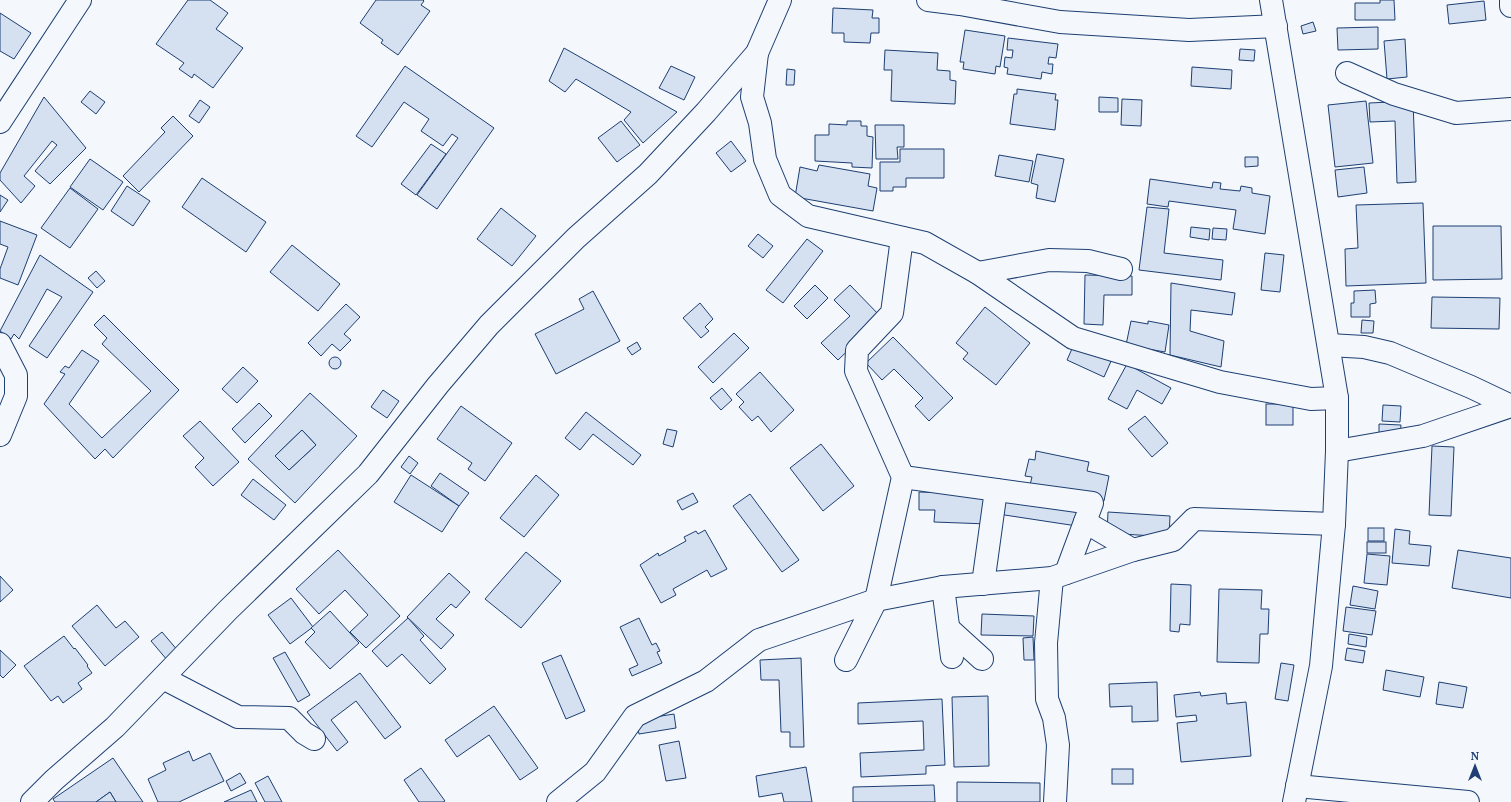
<svg xmlns="http://www.w3.org/2000/svg" width="1511" height="802" viewBox="0 0 1511 802" font-family="'PT Serif',serif">
  <rect width="100%" height="100%" fill="#f4f7fb"/>
  <!-- building -->
  <g fill="#d5e0f0" stroke="#1d3f73" fill-rule="evenodd">
    <polygon points="188,0 210,0 228,13 216,29 243,48 213,88 194,74 192,78 179,69 184,63 156,44"/>
    <polygon points="376,0 423,0 424,1 421,5 430,11 398,55 381,43 383,40 360,23"/>
    <polygon points="1380,0 1394,0 1395,20 1355,20 1355,3 1380,3"/>
    <polygon points="1484,1 1486,20 1449,24 1447,5"/>
    <polygon points="833,8 873,10 872,18 879,18 879,33 871,33 870,43 844,42 844,33 832,33"/>
    <polygon points="0,13 31,33 14,59 0,51"/>
    <polygon points="1313,22 1316,31 1303,34 1301,26"/>
    <polygon points="1378,27 1378,49 1338,50 1337,28"/>
    <polygon points="965,30 1005,36 1000,67 996,66 995,74 963,69 964,62 960,62"/>
    <polygon points="1008,38 1058,44 1056,58 1049,57 1048,64 1053,64 1052,74 1042,72 1041,79 1007,74 1008,68 1004,67 1005,57 1012,58 1013,50 1007,50"/>
    <polygon points="1405,39 1407,77 1387,79 1384,41"/>
    <polygon points="564,48 677,112 643,143 624,120 631,112 576,79 565,92 549,81"/>
    <polygon points="1240,49 1255,50 1254,61 1239,60"/>
    <polygon points="885,50 938,53 937,70 950,71 950,80 956,81 955,104 891,101 892,70 884,70"/>
    <polygon points="405,66 494,128 437,209 417,195 458,138 452,134 443,146 421,131 429,119 404,102 372,147 356,136"/>
    <polygon points="671,66 695,77 684,100 659,88"/>
    <polygon points="1192,67 1232,70 1231,89 1191,86"/>
    <polygon points="787,69 795,70 794,85 786,85"/>
    <polygon points="1017,89 1056,94 1055,100 1058,100 1055,130 1010,124 1014,94 1017,94"/>
    <polygon points="90,91 105,102 96,114 81,102"/>
    <polygon points="44,97 86,148 50,184 35,171 57,145 52,141 24,176 35,186 21,203 0,180 0,173"/>
    <polygon points="1099,97 1118,98 1118,112 1099,112"/>
    <polygon points="1122,99 1142,100 1141,126 1121,125"/>
    <polygon points="200,100 210,107 199,123 189,116"/>
    <polygon points="1366,101 1373,163 1335,167 1328,105"/>
    <polygon points="1413,101 1416,182 1397,183 1395,121 1370,122 1369,103"/>
    <polygon points="173,116 193,136 139,192 123,176 165,132 161,128"/>
    <polygon points="621,121 640,145 617,162 598,138"/>
    <polygon points="847,121 861,121 861,126 867,126 867,136 873,137 872,168 852,167 852,163 815,161 815,135 829,135 829,124 847,125"/>
    <polygon points="875,125 904,125 904,147 897,147 898,159 876,159"/>
    <polygon points="731,141 746,161 731,172 716,153"/>
    <polygon points="431,144 446,154 416,195 401,184"/>
    <polygon points="900,149 944,149 944,178 906,178 906,187 893,187 893,191 880,191 880,162 900,162"/>
    <polygon points="1037,154 1064,159 1055,202 1036,198 1038,185 1031,183"/>
    <polygon points="999,155 1033,161 1029,182 995,176"/>
    <polygon points="1245,157 1258,157 1258,166 1245,167"/>
    <polygon points="90,159 123,182 103,210 70,187"/>
    <polygon points="819,165 870,174 868,186 877,188 873,211 795,197 800,167 817,171"/>
    <polygon points="1364,167 1367,193 1338,197 1335,170"/>
    <polygon points="202,178 266,222 246,252 182,207"/>
    <polygon points="1150,179 1212,188 1213,182 1221,183 1220,189 1240,191 1241,186 1252,188 1252,193 1270,196 1265,234 1233,229 1236,210 1169,201 1168,207 1147,204"/>
    <polygon points="127,186 150,201 133,226 111,211"/>
    <polygon points="70,188 98,209 70,248 41,228"/>
    <polygon points="0,195 8,200 0,212"/>
    <polygon points="1423,203 1426,283 1346,286 1345,249 1358,248 1356,205"/>
    <polygon points="1147,207 1169,209 1164,253 1223,260 1221,280 1139,270"/>
    <polygon points="501,208 536,236 512,266 477,239"/>
    <polygon points="0,221 37,235 18,285 0,278 0,269 8,247 0,244"/>
    <polygon points="1433,226 1501,226 1502,279 1433,280"/>
    <polygon points="1191,227 1210,229 1209,240 1190,237"/>
    <polygon points="1213,228 1227,229 1226,240 1212,239"/>
    <polygon points="758,234 773,246 763,258 748,246"/>
    <polygon points="807,239 823,251 783,303 766,290"/>
    <polygon points="292,245 340,284 318,311 270,272"/>
    <polygon points="1265,253 1284,255 1280,292 1261,290"/>
    <polygon points="40,255 93,292 47,358 29,346 62,297 47,289 19,339 14,334 11,339 0,331"/>
    <polygon points="96,271 105,281 97,288 88,278"/>
    <polygon points="1085,275 1132,276 1132,295 1104,295 1103,325 1084,324"/>
    <polygon points="1171,283 1235,293 1232,315 1191,310 1190,331 1224,341 1221,367 1170,355"/>
    <polygon points="815,285 828,298 807,319 794,306"/>
    <polygon points="850,285 882,318 838,360 821,343 850,316 834,300"/>
    <polygon points="1375,290 1376,303 1370,304 1370,317 1351,317 1351,303 1354,303 1354,291"/>
    <polygon points="593,291 620,341 556,374 535,334 584,309 579,299"/>
    <polygon points="1432,297 1500,298 1499,329 1431,328"/>
    <polygon points="700,303 713,319 705,327 709,331 701,338 683,318"/>
    <polygon points="346,304 360,317 344,334 351,340 340,351 332,344 321,356 308,343"/>
    <polygon points="985,307 1030,343 996,385 963,359 968,353 956,343"/>
    <polygon points="104,315 179,390 113,458 105,449 95,459 44,404 65,374 60,372 65,366 69,368 82,350 99,361 69,404 102,438 151,391 102,344 107,338 94,325"/>
    <polygon points="1362,320 1374,321 1373,333 1361,333"/>
    <polygon points="1131,321 1148,324 1148,321 1169,325 1165,352 1126,345"/>
    <polygon points="734,333 749,348 713,383 698,367"/>
    <polygon points="893,337 953,398 929,421 915,406 923,398 894,369 882,380 866,363"/>
    <polygon points="637,342 641,349 632,355 627,348"/>
    <polygon points="1075,342 1112,359 1104,377 1067,360"/>
    <circle cx="335" cy="363" r="6"/>
    <polygon points="1127,364 1171,388 1162,404 1137,390 1127,409 1108,399"/>
    <polygon points="243,367 258,381 237,403 222,389"/>
    <polygon points="760,372 794,410 771,432 758,416 752,421 739,407 744,402 736,394"/>
    <polygon points="722,388 732,400 721,410 710,398"/>
    <polygon points="383,390 399,401 387,418 371,407"/>
    <path d="M310,393L357,436L295,503L248,459ZM302,430L316,445L289,470L275,456Z"/>
    <polygon points="259,403 272,416 245,443 232,429"/>
    <rect x="1266" y="404" width="27" height="21"/>
    <polygon points="1383,405 1401,406 1400,422 1382,421"/>
    <polygon points="461,406 512,443 485,481 468,469 472,463 437,439"/>
    <polygon points="586,412 641,455 633,465 593,434 580,450 565,438"/>
    <polygon points="1145,416 1168,443 1152,457 1128,429"/>
    <polygon points="200,421 239,462 213,486 195,467 204,458 183,436"/>
    <polygon points="1379,424 1401,425 1400,439 1379,438"/>
    <polygon points="667,429 677,431 673,447 663,444"/>
    <polygon points="302,430 316,445 289,470 275,456"/>
    <polygon points="821,444 854,486 823,511 790,468"/>
    <polygon points="1432,446 1454,447 1451,516 1429,515"/>
    <polygon points="1036,451 1089,462 1087,471 1109,476 1104,501 1030,485 1032,477 1025,476 1029,459 1035,460"/>
    <polygon points="409,456 418,463 410,474 401,467"/>
    <polygon points="440,473 469,493 459,506 431,486"/>
    <polygon points="411,475 459,506 442,532 394,502"/>
    <polygon points="536,475 559,495 524,537 500,518"/>
    <polygon points="253,479 286,505 274,520 241,495"/>
    <polygon points="919,492 989,494 988,524 934,522 935,510 919,510"/>
    <polygon points="693,493 698,502 682,510 677,501"/>
    <polygon points="750,494 799,560 782,572 733,506"/>
    <polygon points="1001,494 1080,505 1077,526 998,514"/>
    <polygon points="1108,512 1170,516 1169,537 1107,533"/>
    <rect x="1368" y="528" width="16" height="13"/>
    <polygon points="1395,529 1410,531 1409,544 1431,546 1429,566 1392,563"/>
    <polygon points="705,530 727,569 711,577 707,570 673,589 676,595 661,603 640,565 658,553 659,556 686,541 684,537 696,531 698,534"/>
    <rect x="1367" y="542" width="19" height="11"/>
    <polygon points="338,550 400,616 366,648 350,632 368,615 345,590 319,614 296,589"/>
    <polygon points="1458,550 1511,558 1511,598 1452,588"/>
    <polygon points="526,552 561,581 521,628 485,599"/>
    <polygon points="1367,554 1390,556 1387,585 1364,583"/>
    <polygon points="449,573 470,592 456,608 451,604 436,619 454,635 441,649 407,617"/>
    <polygon points="0,576 13,590 0,602"/>
    <polygon points="1171,584 1191,585 1190,625 1180,624 1179,632 1170,631"/>
    <polygon points="1353,586 1378,591 1375,609 1350,605"/>
    <polygon points="1219,589 1262,590 1261,609 1269,609 1268,634 1260,634 1259,663 1217,662"/>
    <polygon points="291,598 313,627 290,644 268,615"/>
    <polygon points="97,605 116,628 125,621 139,637 105,666 72,626"/>
    <polygon points="1346,607 1376,611 1372,635 1343,631"/>
    <polygon points="330,611 359,643 330,669 305,642 315,632 311,628"/>
    <polygon points="982,614 1034,616 1033,636 981,635"/>
    <polygon points="408,618 424,636 420,640 446,669 430,684 402,654 387,667 372,651"/>
    <polygon points="639,618 652,645 656,643 660,651 657,652 662,663 632,676 629,669 638,665 620,627"/>
    <polygon points="162,632 179,652 168,661 151,641"/>
    <polygon points="1349,634 1367,637 1366,647 1348,644"/>
    <polygon points="64,636 74,649 75,648 88,665 87,666 92,673 78,683 82,689 63,703 58,696 51,701 24,666"/>
    <polygon points="1033,637 1034,660 1024,660 1023,638"/>
    <polygon points="1347,648 1365,651 1363,663 1345,660"/>
    <polygon points="0,650 16,665 3,678 0,675"/>
    <polygon points="285,652 310,695 298,702 273,658"/>
    <polygon points="561,655 585,711 566,719 542,663"/>
    <polygon points="801,658 804,747 790,747 790,732 781,732 779,680 761,680 760,660"/>
    <polygon points="1281,663 1294,665 1288,701 1275,699"/>
    <polygon points="1386,670 1424,677 1420,697 1383,690"/>
    <polygon points="360,673 401,727 385,739 356,701 331,720 348,742 337,751 307,712"/>
    <polygon points="1157,682 1158,721 1132,722 1132,706 1110,707 1109,684"/>
    <polygon points="1439,682 1467,687 1463,708 1436,704"/>
    <polygon points="1200,692 1201,696 1226,693 1227,704 1246,702 1251,756 1181,762 1177,723 1197,721 1196,715 1176,717 1174,695"/>
    <polygon points="988,696 989,766 954,767 952,697"/>
    <polygon points="942,699 945,765 926,766 926,774 861,777 860,753 924,750 923,721 858,724 858,703"/>
    <polygon points="494,706 538,768 520,780 489,735 457,757 445,740"/>
    <polygon points="674,714 676,728 639,734 636,720"/>
    <polygon points="679,741 686,778 666,781 659,745"/>
    <polygon points="189,751 193,761 210,753 224,781 179,802 158,802 148,779 166,770 163,763"/>
    <polygon points="113,758 143,802 116,802 110,792 96,802 55,802 53,799"/>
    <polygon points="806,767 812,802 784,802 782,793 759,797 756,776"/>
    <polygon points="421,768 445,801 443,802 419,802 404,780"/>
    <rect x="1112" y="769" width="21" height="15"/>
    <polygon points="240,773 246,783 231,791 226,781"/>
    <polygon points="268,776 282,802 265,802 255,783"/>
    <polygon points="957,782 1040,783 1040,802 957,802"/>
    <polygon points="934,785 935,802 853,802 853,787"/>
    <polygon points="251,790 257,802 224,802"/>
    <polygon points="110,792 116,802 96,802"/>
  </g>
  <g fill="none" stroke-linecap="round" stroke-linejoin="round">
    <!-- minor casing -->
    <g stroke="#1d3f73" stroke-width="24">
      <g id="minor">
        <polyline points="928,0 960,4 1060,22 1189,30 1276,26"/>
        <polyline points="1271,0 1337,398 1337,451 1334,524 1321,666 1294,802"/>
        <polyline points="1511,0 1511,6"/>
        <polyline points="757,53 752,97 760,123 765,159 780,195 808,216 925,243 978,273 1073,338 1220,382 1311,399 1337,398"/>
        <polyline points="1347,73 1394,94 1456,113 1511,109"/>
        <polyline points="0,122 80,0"/>
        <polyline points="978,273 1049,260 1088,261 1121,269"/>
        <polyline points="0,344 16,375 16,396 0,435"/>
        <polyline points="1329,345 1364,347 1390,353 1471,387 1511,406"/>
        <polyline points="1337,451 1423,436 1511,406"/>
        <polyline points="903,477 1092,503 1066,573"/>
        <polyline points="1085,522 1133,550"/>
        <polyline points="1052,578 1046,643 1047,699 1054,718 1058,745 1055,802"/>
        <polyline points="983,584 996,490"/>
        <polyline points="943,587 952,657"/>
        <polyline points="949,629 982,659"/>
        <polyline points="846,660 876,600 903,477 856,371 857,350 892,313 902,238"/>
        <polyline points="163,678 238,717 289,718 304,733 314,739"/>
        <polyline points="1297,786 1468,802"/>
        <polyline points="32,802 54,780 115,727 228,610 368,474 438,385 489,325 576,238 648,174 706,112 757,53 780,0"/>
        <polyline points="558,802 595,772 635,716 706,681 759,640 876,600 943,587 1052,578 1133,550 1173,540 1194,519 1334,524"/>
      </g>
    </g>
    <!-- minor -->
    <use href="#minor" stroke="#f4f7fb" stroke-width="22"/>
  </g>
  <!-- north arrow -->
  <g transform="translate(1475 766)" stroke="#f4f7fb" stroke-width="3" paint-order="stroke">
  <path d="M0-3L7 15L0 10L-7 15Z" fill="#1d3f73"/>
  <text y="-6" font-size="11" font-weight="bold" text-anchor="middle" fill="#1d3f73">N</text>
  </g>
</svg>
